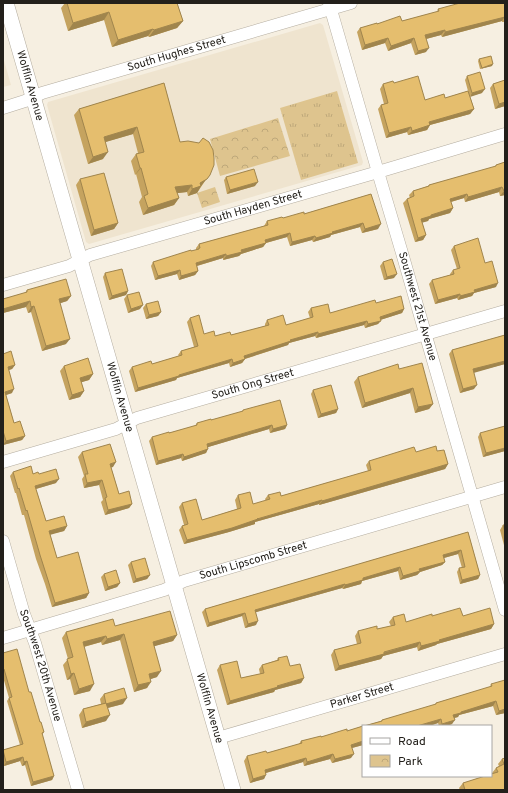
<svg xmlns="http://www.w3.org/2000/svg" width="508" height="793" viewBox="0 0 508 793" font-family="Overpass,sans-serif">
  <defs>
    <pattern id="grass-tufts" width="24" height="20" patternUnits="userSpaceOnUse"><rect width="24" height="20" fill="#dec48e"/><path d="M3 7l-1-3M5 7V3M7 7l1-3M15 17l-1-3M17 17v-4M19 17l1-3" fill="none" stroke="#bea87a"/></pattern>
    <pattern id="park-crowns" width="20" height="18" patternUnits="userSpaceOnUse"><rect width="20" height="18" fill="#dec48e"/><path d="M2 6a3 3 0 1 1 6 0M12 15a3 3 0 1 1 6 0" fill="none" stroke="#bea87a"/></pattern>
  </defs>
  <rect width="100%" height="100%" fill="#f6efe1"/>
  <!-- built -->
  <g fill="#efe4cf">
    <polygon points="320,23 323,25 363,162 362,165 89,244 86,242 47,105 48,102"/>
    <polygon points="3,57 11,85 3,87"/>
  </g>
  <!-- grass -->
  <polygon fill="url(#grass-tufts)" points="337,91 358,163 301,180 280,108"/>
  <!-- park -->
  <g fill="url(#park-crowns)">
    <polygon points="278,118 290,156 220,176 210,139"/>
    <polygon points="215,187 220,202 202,208 197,193"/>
  </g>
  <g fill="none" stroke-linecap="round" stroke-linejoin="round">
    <!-- minor casing -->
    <g stroke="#b4ada0" stroke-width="13">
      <g id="minor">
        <path id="s1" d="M329,3L378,172L402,253L505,610"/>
        <path id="s2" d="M3,108L25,101L42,93L351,3"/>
        <path id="s3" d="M3,285L69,266L90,255L378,172L505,134"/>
        <path id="s4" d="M3,462L116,429L137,418L505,311"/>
        <path id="s5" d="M3,541L24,614L35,643L78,790"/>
        <path id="s6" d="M3,638L164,590L184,581L505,487"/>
        <path id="s7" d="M218,738L505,654"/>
      </g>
    </g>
    <!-- major casing -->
    <g stroke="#b4ada0" stroke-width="16">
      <g id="major">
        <path id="s8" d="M6,3L233,790"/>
      </g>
    </g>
    <!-- minor -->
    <use href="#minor" stroke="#fff" stroke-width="12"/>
    <!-- major -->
    <use href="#major" stroke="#fff" stroke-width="15"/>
  </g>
  <!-- wall -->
  <g fill="#c5a35f">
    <polygon points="65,3 177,3 183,21 177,28 149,37 148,36 112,47 104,20 68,31 61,8"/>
    <polygon points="505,3 505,22 502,22 502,21 442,37 441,35 426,39 426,52 415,55 411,43 388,51 385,43 362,50 357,32 360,28 377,24 402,21 437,12 438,9"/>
    <polygon points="479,59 492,66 480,69 478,61"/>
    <polygon points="467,76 482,93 470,96 474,109 470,114 430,125 427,130 408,135 407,132 386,138 378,109 381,105 384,104 380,89 383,84 394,83 425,100 445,98 468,91 465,80"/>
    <polygon points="505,80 505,106 495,109 490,88 493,84"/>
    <polygon points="164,83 180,142 205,181 197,193 188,196 187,192 177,193 179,198 174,205 143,215 139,202 142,197 136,174 135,175 131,161 136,154 138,153 133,134 105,142 103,159 88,164 74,115 79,109"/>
    <polygon points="505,162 505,195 500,196 499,192 465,202 464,198 451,202 453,208 450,213 429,219 428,221 422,222 426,235 423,240 415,242 403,203 407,199 410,198 409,195 413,191 428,186 429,185 495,167 496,165"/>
    <polygon points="226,177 255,186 227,194 224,180"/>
    <polygon points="80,179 118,223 114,229 91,236 76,185"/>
    <polygon points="371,194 378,229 362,233 360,227 331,235 330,237 313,242 312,240 290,246 287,237 266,243 263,247 241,254 239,256 223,260 223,258 197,266 198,271 195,275 179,280 177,274 155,280 151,266 153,262 196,250 196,248 199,244 264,226 267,221 304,214"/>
    <polygon points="454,246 485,263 496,287 474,293 472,296 458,300 457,298 435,304 429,284 432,280 450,275 450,274 453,270 457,269 451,250"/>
    <polygon points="383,262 394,278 384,280 380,266"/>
    <polygon points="105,273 128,291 126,295 109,300 103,277"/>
    <polygon points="27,290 71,296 67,301 60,303 66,344 42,351 31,312 28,313 26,307 3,313 3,299 25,293"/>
    <polygon points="127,295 140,309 128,313 124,299"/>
    <polygon points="376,303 404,309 402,313 380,320 378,324 365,328 364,325 316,338 315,336 289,343 288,345 245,359 242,363 230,367 229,363 177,378 176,380 135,392 129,371 132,367 152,364 179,356 178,355 181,351 194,347 187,322 190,318 204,334 215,336 231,335 265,326 265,324 267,320 286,325 310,318 308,312 311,308 330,313"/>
    <polygon points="146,304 161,312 158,316 146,319 143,308"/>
    <polygon points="505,335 505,364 474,372 474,389 460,393 449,354 452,350"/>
    <polygon points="3,354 15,365 12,369 9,370 12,393 6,395 14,423 25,436 22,440 3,445"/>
    <polygon points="64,366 93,374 89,380 81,382 84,391 80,397 69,400 60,371"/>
    <polygon points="399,369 433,404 429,409 415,413 410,393 362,408 354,382 358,377"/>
    <polygon points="313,390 338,409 336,413 318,418 311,394"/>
    <polygon points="243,410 287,425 285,429 270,433 269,429 208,447 206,453 182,461 181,458 156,465 149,441 152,437 169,433 195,426 197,423 211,420 242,412"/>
    <polygon points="480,433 505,451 483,457 478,437"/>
    <polygon points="437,451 448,464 445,469 319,505 319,504 255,522 255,524 229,532 184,544 179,530 182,526 184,525 179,507 182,503 202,520 237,509 235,500 238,495 253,504 266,501 265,499 268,495 281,496 368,471 366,465 369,461 416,452"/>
    <polygon points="82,452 113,467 111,467 119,494 132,504 129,508 105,515 101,502 103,500 99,485 84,488 82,479 84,476 78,457"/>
    <polygon points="13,472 39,474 56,483 36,489 46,521 67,526 64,531 50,534 57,558 89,593 86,598 52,607 45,584 36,559 24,515 22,515 16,493 15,493 10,476"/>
    <polygon points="503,525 505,525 505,549 500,530"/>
    <polygon points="468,532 480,575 478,579 460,584 457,572 459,568 462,568 458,554 444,558 445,562 442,565 420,572 417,575 400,580 398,571 362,581 361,584 343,589 342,588 256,612 256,625 245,628 242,616 207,627 202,612 205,609"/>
    <polygon points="131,562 150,575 147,579 133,583 128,565"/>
    <polygon points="104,574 120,583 117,587 105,591 101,577"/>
    <polygon points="432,616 463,616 494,624 491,629 437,644 436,645 418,651 417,647 383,656 381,659 335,671 331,655 334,650 357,644 355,636 358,631 377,629 391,626 389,622 393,617 406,622"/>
    <polygon points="115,626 177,635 173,641 154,646 157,677 150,679 147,688 134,692 120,640 102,645 101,642 84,647 90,691 74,695 70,679 67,680 63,665 68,659 62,638 66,632"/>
    <polygon points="3,653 29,692 40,722 44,732 42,735 54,776 52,780 31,786 25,765 22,766 20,761 4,766 3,763 3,750 20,745 7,701 9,698 3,677"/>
    <polygon points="278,658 290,666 304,678 301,683 275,690 274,692 227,705 217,670 220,665 241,678 260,674 259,669 262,665 277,660"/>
    <polygon points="491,684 505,713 496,715 493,706 459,715 458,717 454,718 452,724 447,726 439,726 438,723 429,726 364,726 381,721 382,720 435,705 436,703 490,687"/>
    <polygon points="104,694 123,704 108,708 106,721 82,728 79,715 83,709 101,704 100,699"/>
    <polygon points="363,726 363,745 352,748 351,758 332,763 330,759 304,766 303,762 266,773 264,779 250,783 244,761 247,756 267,753 299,744 301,741 347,731"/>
    <polygon points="505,758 505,790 460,790 459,788 463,783 493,774 492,773 496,768 499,766 498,764 502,759"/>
  </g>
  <!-- shaded-wall -->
  <g fill="#a0854d">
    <polygon points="109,12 104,20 68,31 73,23"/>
    <polygon points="505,16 502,21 442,37 445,32"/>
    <polygon points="183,21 177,28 149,37 154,30"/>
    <polygon points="153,29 148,36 112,47 118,40"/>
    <polygon points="445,30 441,35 422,40 425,35"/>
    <polygon points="388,38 385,43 362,50 365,45"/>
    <polygon points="414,38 411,43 388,51 391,46"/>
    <polygon points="429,48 426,52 415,55 418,51"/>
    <polygon points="493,64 492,66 480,69 482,68"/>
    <polygon points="485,89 482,93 470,97 472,93"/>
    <polygon points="505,102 505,106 495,109 499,104"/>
    <polygon points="474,109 470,114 426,126 429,122"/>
    <polygon points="430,125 427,130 408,135 412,131"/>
    <polygon points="137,127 133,134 99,144 104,137"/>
    <polygon points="411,127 407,132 386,138 389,133"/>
    <polygon points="108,152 103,159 88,164 93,157"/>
    <polygon points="140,168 141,168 136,174 135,175"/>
    <polygon points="210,175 205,181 201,186 197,193 188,196 192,189"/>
    <polygon points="258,182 255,186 227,194 230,190"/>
    <polygon points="192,185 187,192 170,194 175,187"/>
    <polygon points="502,187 499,192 465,202 468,197"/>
    <polygon points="504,191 505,191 505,195 500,196"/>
    <polygon points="467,194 464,198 447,203 450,199"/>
    <polygon points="179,198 174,205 143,215 148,208"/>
    <polygon points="453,208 450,213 429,219 428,221 418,224 421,219 431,215"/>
    <polygon points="118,223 114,229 91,236 94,230"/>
    <polygon points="363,223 360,227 331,235 330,237 313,242 316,238 332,232"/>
    <polygon points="381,224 378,229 362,233 365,229"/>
    <polygon points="290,233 287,237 262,244 265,240"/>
    <polygon points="426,235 423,240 415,242 418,238"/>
    <polygon points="315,236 312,240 290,246 292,242"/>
    <polygon points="266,243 263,247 241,254 239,256 223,260 226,256 241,250"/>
    <polygon points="226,254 223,258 193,267 196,263"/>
    <polygon points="180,270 177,274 155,280 158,276"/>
    <polygon points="198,271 195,275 179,280 181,276"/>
    <polygon points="397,274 394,278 384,280 387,277"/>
    <polygon points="498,283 496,287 474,293 472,296 458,300 460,296 474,290"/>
    <polygon points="128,291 126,295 109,300 112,296"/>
    <polygon points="460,294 457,298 435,304 438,300"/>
    <polygon points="71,296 67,301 55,305 59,299"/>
    <polygon points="30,301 26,307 3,313 3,309"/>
    <polygon points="143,305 140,309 128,313 131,309"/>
    <polygon points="34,306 31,312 28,313 31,307"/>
    <polygon points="404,309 402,313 377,321 380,317"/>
    <polygon points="161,312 158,316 146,319 149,315"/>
    <polygon points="367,321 364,325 316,338 318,334"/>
    <polygon points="381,321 378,324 365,328 368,324"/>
    <polygon points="318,332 315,336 289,343 288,345 241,360 244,356 290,340"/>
    <polygon points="70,339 66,344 42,351 46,346"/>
    <polygon points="232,359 229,363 177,378 176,380 135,392 138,388"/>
    <polygon points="245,359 242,363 230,367 233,363"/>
    <polygon points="505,361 505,364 470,374 473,369"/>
    <polygon points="15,365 12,369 5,371 8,367"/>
    <polygon points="93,374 89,380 76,384 80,378"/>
    <polygon points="477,385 474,389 460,393 463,389"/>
    <polygon points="413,388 410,393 362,408 365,403"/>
    <polygon points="14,389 12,393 3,396 5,392"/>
    <polygon points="84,391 80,397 69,400 72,395"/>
    <polygon points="433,404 429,409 415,413 418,407"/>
    <polygon points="338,409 336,413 318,418 321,414"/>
    <polygon points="272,425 269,429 205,448 207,444"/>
    <polygon points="287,425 285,429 270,433 273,429"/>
    <polygon points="25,436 22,440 3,445 6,441"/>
    <polygon points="505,448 505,451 483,457 486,453"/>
    <polygon points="208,449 206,453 182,461 184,457"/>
    <polygon points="183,454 181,458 156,465 158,461"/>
    <polygon points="116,462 113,467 107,469 110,464"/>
    <polygon points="448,464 445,469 319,505 322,501"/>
    <polygon points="59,479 56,483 32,490 35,486"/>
    <polygon points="102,480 99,485 84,488 87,483"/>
    <polygon points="322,500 319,504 255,522 255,524 229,532 184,544 187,540"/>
    <polygon points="132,504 129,508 105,515 108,510"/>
    <polygon points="67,526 64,531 46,536 49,531"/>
    <polygon points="461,550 458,554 440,559 443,555"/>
    <polygon points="445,562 442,565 420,572 417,575 400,580 403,576 419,569"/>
    <polygon points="400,567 398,571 362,581 361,584 343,589 345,585 363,578"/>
    <polygon points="150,575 147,579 133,583 136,579"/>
    <polygon points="480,575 478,579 460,584 462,580"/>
    <polygon points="120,583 117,587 105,591 108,587"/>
    <polygon points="345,584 342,588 253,613 255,610"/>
    <polygon points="89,593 86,598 52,607 55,603"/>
    <polygon points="245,613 242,616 207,627 209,623"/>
    <polygon points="258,621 256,625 245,628 248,624"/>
    <polygon points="494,624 491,629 437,644 436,645 418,651 421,646 439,640"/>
    <polygon points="124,634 120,640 102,645 107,639"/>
    <polygon points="177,635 173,641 148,648 153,642"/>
    <polygon points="106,636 101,642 79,648 83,642"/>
    <polygon points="420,642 417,647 383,656 381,659 335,671 339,666"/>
    <polygon points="161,671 157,677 145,681 149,674"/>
    <polygon points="74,673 70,679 67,680 71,674"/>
    <polygon points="304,678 301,683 275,690 274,692 227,705 230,701"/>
    <polygon points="151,682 147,688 134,692 138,685"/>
    <polygon points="94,684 90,691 74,695 79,689"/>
    <polygon points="127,698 123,704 103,709 106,704"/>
    <polygon points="496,701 493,706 459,715 458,717 450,719 453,715 461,712"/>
    <polygon points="505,709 505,713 496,715 499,711"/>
    <polygon points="110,715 106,721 82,728 86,722"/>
    <polygon points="441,719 438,723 429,726 417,726"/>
    <polygon points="455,720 452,724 447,726 441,726 442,724"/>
    <polygon points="363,741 363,745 348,749 351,745"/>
    <polygon points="333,754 330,759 304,766 307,762"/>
    <polygon points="354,754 351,758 332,763 335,759"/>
    <polygon points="23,757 20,761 4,766 6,762"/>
    <polygon points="306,758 303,762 262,774 265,770"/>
    <polygon points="27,761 25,765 22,766 24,762"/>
    <polygon points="266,775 264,779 250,783 253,779"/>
    <polygon points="54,776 52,780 31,786 33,782"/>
  </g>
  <!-- building -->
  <g fill="#e5be6e" stroke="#a0854d">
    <polygon points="67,3 177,3 183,21 154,30 153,29 118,40 109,12 73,23"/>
    <polygon points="460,3 505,3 505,17 445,32 445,30 425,35 429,48 418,51 414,38 391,46 388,38 365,45 360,28 377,23 377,24 400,16 402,21 439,11 438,9"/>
    <polygon points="491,56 493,64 482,68 479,59"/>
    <polygon points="480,72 485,89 472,93 467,76"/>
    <polygon points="418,76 425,100 444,94 445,98 468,91 474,109 429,122 430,125 412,131 411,127 389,133 381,105 388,103 383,84 393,81 394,83"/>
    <polygon points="505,80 505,102 499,104 493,84"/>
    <polygon points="164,83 180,142 188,141 199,143 203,138 209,142 213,150 214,158 214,165 210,175 207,179 200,183 201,186 192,189 192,185 175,187 179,198 148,208 144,196 148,194 141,168 140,168 136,154 144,152 137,127 104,137 108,152 93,157 79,109"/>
    <polygon points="505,162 505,191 504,191 502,187 468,197 467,194 450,199 453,208 431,215 431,216 421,219 426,235 418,238 407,199 414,196 413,191 429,186 429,185 496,166 496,165"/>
    <polygon points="254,169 258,182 230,190 226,177"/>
    <polygon points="104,173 118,223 94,230 80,179"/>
    <polygon points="371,194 381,224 365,229 363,223 332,232 333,233 316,238 315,236 292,242 290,233 265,240 266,243 241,250 242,252 226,256 226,254 196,263 198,271 181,276 180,270 158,276 153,262 191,250 191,251 199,249 199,248 200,248 199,244 268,225 267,221 282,217 283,218 304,212 304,214"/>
    <polygon points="478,238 485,263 492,261 498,283 474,290 475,292 460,296 460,294 438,300 432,280 454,274 453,270 460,268 454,246"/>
    <polygon points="392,259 397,274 387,277 383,262"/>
    <polygon points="122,269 128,291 112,296 105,273"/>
    <polygon points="66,279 71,296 59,299 70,339 46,346 34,306 31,307 30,301 3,309 3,299 27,292 27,290"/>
    <polygon points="139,292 143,305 131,309 127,295"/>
    <polygon points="401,296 404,309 380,317 381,321 368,324 367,321 318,334 318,332 290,340 291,341 244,356 245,359 233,363 232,359 179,375 179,376 138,388 132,367 151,361 152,364 182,355 181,351 198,346 190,318 199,315 204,334 214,331 215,336 230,332 231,335 269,325 267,320 283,315 286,325 313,317 311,308 328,304 330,313 375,300 376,303"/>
    <polygon points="158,301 161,312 149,315 146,304"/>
    <polygon points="505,335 505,361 473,369 477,385 463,389 452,350"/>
    <polygon points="11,351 15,365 8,367 14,389 5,392 14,423 20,421 25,436 6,441 3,431 3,354"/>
    <polygon points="88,358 93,374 80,378 84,391 72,395 64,366"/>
    <polygon points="422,363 433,404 418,407 413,388 365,403 358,377 398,364 399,369"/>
    <polygon points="331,385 338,409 321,414 313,390"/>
    <polygon points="280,400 287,425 273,429 272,425 207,444 208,449 184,457 183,454 158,461 152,437 169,432 169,433 197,425 197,423 211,419 211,420 243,411 243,410"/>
    <polygon points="505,426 505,448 486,453 480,433"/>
    <polygon points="110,444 116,462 110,464 119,494 129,491 132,504 108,510 105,498 107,497 102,480 87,483 85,474 88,474 82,452"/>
    <polygon points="436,446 437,451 444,450 448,464 322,501 322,500 257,519 258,519 232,528 187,540 182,526 188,524 182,503 196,499 202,520 241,508 238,495 250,492 253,504 270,499 268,495 280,492 281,496 371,470 369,461 414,447 416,452"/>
    <polygon points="31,466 33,474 38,472 39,474 56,469 59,479 35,486 46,521 64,516 67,526 49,531 57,558 78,552 89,593 55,603 48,580 40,555 27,510 26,511 19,488 18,489 13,472"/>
    <polygon points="503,525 505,525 505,532"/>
    <polygon points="468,532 480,575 462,580 459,568 465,567 461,550 443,555 445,562 419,569 420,571 403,576 400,567 363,578 363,580 345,585 345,584 255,610 258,621 248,624 245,613 209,623 205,609"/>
    <polygon points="145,558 150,575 136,579 131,562"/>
    <polygon points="116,570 120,583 108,587 104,574"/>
    <polygon points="460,608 463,616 490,608 494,624 439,640 440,641 421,646 420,642 384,652 384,654 339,666 334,650 361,643 358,631 377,626 377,629 395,625 393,617 404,614 406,622 432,614 432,616"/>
    <polygon points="170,611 177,635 153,642 161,671 149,674 151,682 138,685 124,634 107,639 106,636 83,642 94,684 79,689 74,673 71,674 67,659 73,657 66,632 113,619 115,626"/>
    <polygon points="17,649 29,692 31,692 40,722 41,722 44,732 42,733 54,776 33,782 27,761 24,762 23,757 6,762 3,750 23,744 9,698 12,697 4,669 3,669 3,653"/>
    <polygon points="287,656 290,666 300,664 304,678 277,686 278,687 230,701 220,665 237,661 241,678 264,673 262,665 279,660 278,658"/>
    <polygon points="505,680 505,709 499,711 496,701 461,712 461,713 453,715 455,720 442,724 441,719 417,726 364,726 382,721 382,720 436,704 436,703 492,686 491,684"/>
    <polygon points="124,688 127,698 106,704 104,694"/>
    <polygon points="106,703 110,715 86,722 83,709"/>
    <polygon points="363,726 363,741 351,745 354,754 335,759 333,754 307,762 306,758 265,770 266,775 253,779 247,756 266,751 267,753 302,743 301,741 321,736 321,737 347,729 347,731"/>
    <polygon points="505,758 505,790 465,790 463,783 485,776 491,776 491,774 498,772 496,768 504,764 502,759"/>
  </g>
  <g text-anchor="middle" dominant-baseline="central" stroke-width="3" stroke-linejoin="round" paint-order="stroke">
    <!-- street labels -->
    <g font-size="11" fill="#23201b" stroke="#fff">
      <text stroke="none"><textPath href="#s2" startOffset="182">South Hughes Street</textPath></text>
      <text stroke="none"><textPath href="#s8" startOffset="86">Wolflin Avenue</textPath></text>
      <text stroke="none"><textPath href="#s3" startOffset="262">South Hayden Street</textPath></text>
      <text stroke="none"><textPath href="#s1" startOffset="316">Southwest 21st Avenue</textPath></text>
      <text stroke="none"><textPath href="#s4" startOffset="262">South Ong Street</textPath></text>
      <text stroke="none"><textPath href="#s8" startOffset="410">Wolflin Avenue</textPath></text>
      <text stroke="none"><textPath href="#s6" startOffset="262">South Lipscomb Street</textPath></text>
      <text stroke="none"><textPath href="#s5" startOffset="130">Southwest 20th Avenue</textPath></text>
      <text stroke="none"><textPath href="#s7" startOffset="150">Parker Street</textPath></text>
      <text stroke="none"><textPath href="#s8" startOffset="734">Wolflin Avenue</textPath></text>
    </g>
  </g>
  <!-- border -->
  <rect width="508" height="793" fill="none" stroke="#23201b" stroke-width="8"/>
  <!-- legend -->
  <rect x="362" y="725" width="130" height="52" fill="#ffffff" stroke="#a7a6a4"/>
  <rect x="370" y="738" width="20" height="6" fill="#ffffff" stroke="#a7a6a4"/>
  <text x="398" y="745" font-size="12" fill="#23201b">Road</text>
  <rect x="370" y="755" width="20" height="12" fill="url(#park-crowns)" stroke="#a7a6a4"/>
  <text x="398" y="765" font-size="12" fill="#23201b">Park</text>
</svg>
